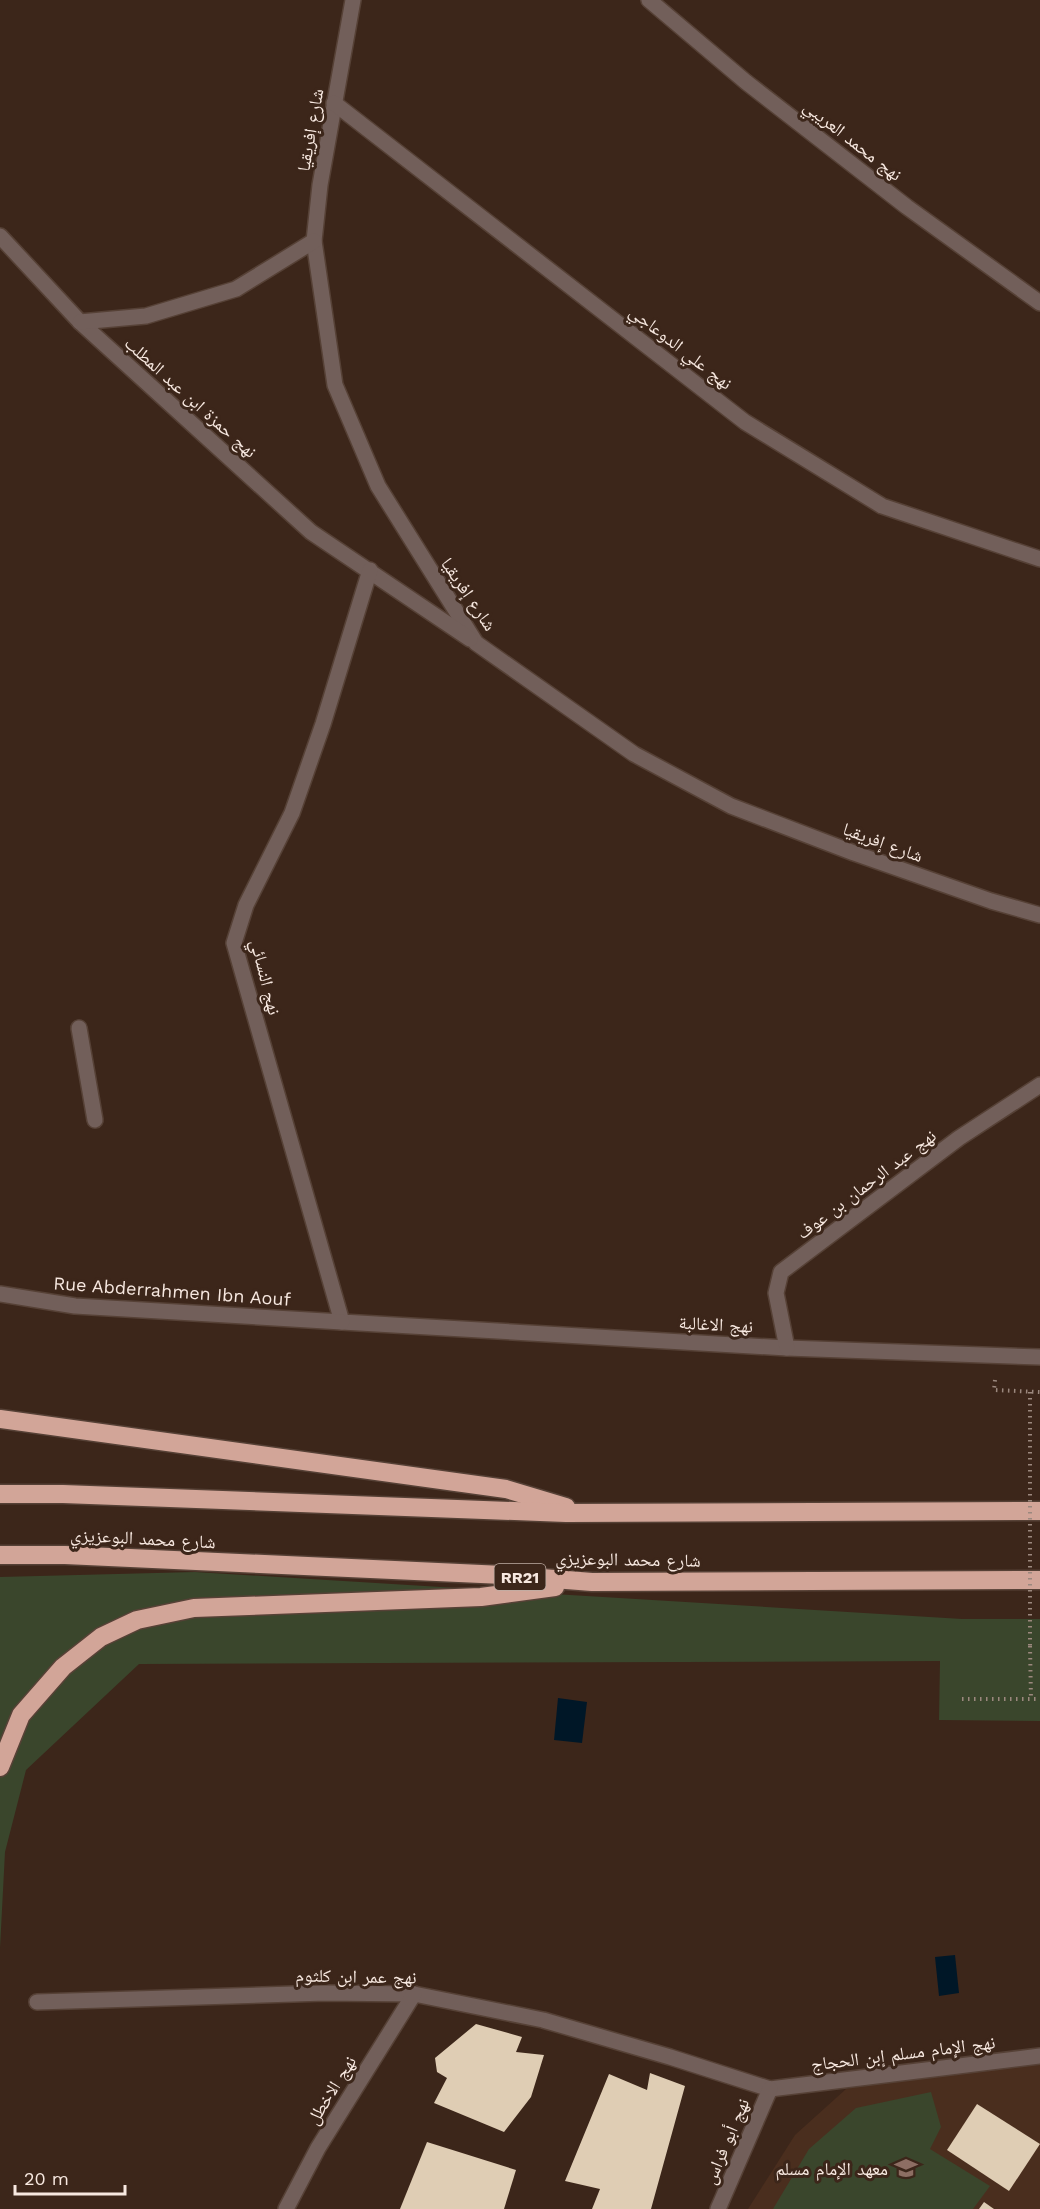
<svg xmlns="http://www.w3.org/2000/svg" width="1040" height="2209" viewBox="0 0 1040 2209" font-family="'Work Sans','Noto Naskh Arabic',sans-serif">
  <rect width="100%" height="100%" fill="#3c261a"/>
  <!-- built -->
  <polygon fill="#4a2e1e" points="1040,2063 1040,2209 748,2209 795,2135 846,2089 929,2073"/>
  <!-- green -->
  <g fill="#3a462c">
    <polygon points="195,1572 962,1619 1040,1619 1040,1721 939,1720 940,1661 139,1664 26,1770 5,1852 0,1948 0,1577"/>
    <polygon points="931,2092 941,2127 930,2149 990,2186 973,2209 773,2209 809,2149 856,2108"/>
  </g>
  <!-- water -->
  <g fill="#001727">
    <polygon points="558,1698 587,1702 582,1743 554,1740"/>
    <polygon points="955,1955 959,1993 939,1996 935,1957"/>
  </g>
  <!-- building -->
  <g fill="#dfcdb4">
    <polygon points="476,2024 522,2037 516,2052 544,2055 531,2097 504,2132 434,2103 447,2078 437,2072 435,2058"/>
    <polygon points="650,2073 685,2086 651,2209 592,2209 600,2189 565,2181 609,2074 647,2090"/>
    <polygon points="977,2104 1040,2144 1009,2191 947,2150"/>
    <polygon points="427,2142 516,2170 504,2209 400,2209"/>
    <polygon points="984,2202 994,2209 979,2209"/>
  </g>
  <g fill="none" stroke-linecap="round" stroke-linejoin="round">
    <!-- minor casing -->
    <g stroke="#564136" stroke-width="18">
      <g id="minor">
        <polyline points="353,0 320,185 314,241 335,385 378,486 476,643 634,754 731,806 854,853 991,901 1040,915"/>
        <polyline points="649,0 746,82 907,207 1040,303"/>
        <polyline points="334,103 745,422 882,506 1040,559"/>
        <polyline points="0,236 80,322 311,532 470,639"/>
        <polyline points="80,322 146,316 236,289 314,241"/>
        <polyline points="370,570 323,724 292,813 246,905 234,943 342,1322 787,1348 1040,1357"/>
        <polyline points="79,1028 95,1120"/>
        <polyline points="0,1294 75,1306 342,1322"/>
        <polyline points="787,1348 776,1293 781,1272 959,1138 1040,1085"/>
        <polyline points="37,2002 325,1993 414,1994 543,2020 670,2057 770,2089 1040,2056"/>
        <polyline points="286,2209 318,2148 414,1994"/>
        <polyline points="718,2209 770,2089"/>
      </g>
    </g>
    <!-- highway casing -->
    <g stroke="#564136" stroke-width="21">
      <g id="highway">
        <polyline points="0,1419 506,1489 566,1507"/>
        <polyline points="0,1494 63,1494 566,1513 1040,1511"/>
        <polyline points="0,1555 65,1555 503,1575 592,1582 1040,1580"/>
        <polyline points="0,1767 21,1715 63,1667 101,1637 137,1620 194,1608 481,1597 555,1587"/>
      </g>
    </g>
    <!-- path -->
    <g stroke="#9b887e" stroke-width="4" stroke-dasharray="1.5 4.5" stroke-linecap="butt">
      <polyline points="995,1380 994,1390 1040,1392"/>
      <polyline points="1030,1646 1031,1699"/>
      <polyline points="962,1699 1040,1699"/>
    </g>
    <!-- minor -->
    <use href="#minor" stroke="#725f5a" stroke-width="15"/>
    <!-- highway -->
    <use href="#highway" stroke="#d2a598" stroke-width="18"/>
    <!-- path-bridge -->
    <polyline stroke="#9b887e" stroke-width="4" stroke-dasharray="1.5 4.5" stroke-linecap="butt" points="1030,1392 1030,1646"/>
  </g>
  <!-- icons -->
  <defs>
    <g id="school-bare" transform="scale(1.8)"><path d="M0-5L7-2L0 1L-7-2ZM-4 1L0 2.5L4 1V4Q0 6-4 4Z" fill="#8d6e63" stroke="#3c261a" stroke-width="2.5" paint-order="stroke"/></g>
  </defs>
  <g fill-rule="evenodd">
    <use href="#school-bare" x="906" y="2168"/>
  </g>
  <g text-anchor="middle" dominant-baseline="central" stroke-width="6" stroke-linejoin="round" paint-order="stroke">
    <!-- shield labels -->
    <rect fill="#3c261a" stroke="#bfaea5" stroke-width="1.5" x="494.5" y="1564" width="51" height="26" rx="4.5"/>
    <g font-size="16" font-weight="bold" fill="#f7e8e0">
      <text x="520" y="1577">RR21</text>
    </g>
    <!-- street labels -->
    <g font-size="18" fill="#f7e8e0" stroke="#3c261a">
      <text transform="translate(310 130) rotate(-80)">شارع إفريقيا</text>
      <text transform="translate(853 140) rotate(38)">نهج محمد العريبي</text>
      <text transform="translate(681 347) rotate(38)">نهج علي الدوعاجي</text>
      <text transform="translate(191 397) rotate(42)">نهج حمزة ابن عبد المطلب</text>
      <text transform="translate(469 594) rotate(56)">شارع إفريقيا</text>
      <text transform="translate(883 842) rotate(20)">شارع إفريقيا</text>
      <text transform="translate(266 977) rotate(76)">نهج النسائي</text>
      <text transform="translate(866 1184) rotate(-37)">نهج عبد الرحمان بن عوف</text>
      <text transform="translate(172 1291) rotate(4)">Rue Abderrahmen Ibn Aouf</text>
      <text transform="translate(716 1324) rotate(3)">نهج الاغالبة</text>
      <text transform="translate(143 1538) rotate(3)">شارع محمد البوعزيزي</text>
      <text transform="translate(628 1559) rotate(1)">شارع محمد البوعزيزي</text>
      <text transform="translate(356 1976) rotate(1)">نهج عمر ابن كلثوم</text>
      <text transform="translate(903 2053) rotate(-7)">نهج اﻹمام مسلم إبن الحجاج</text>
      <text transform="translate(331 2090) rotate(-58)">نهج الاخطل</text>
      <text transform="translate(726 2141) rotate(-67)">نهج أبو فراس</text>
    </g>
    <!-- poi labels -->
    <g font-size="18" fill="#f7e8e0" stroke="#3c261a" text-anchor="end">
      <text x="888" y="2168">معهد الإمام مسلم</text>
    </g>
  </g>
  <!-- scale -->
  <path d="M15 2185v9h110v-9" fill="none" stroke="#f7e8e0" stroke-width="3"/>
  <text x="24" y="2185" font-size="18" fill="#f7e8e0" stroke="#3c261a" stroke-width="4.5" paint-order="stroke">20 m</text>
</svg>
